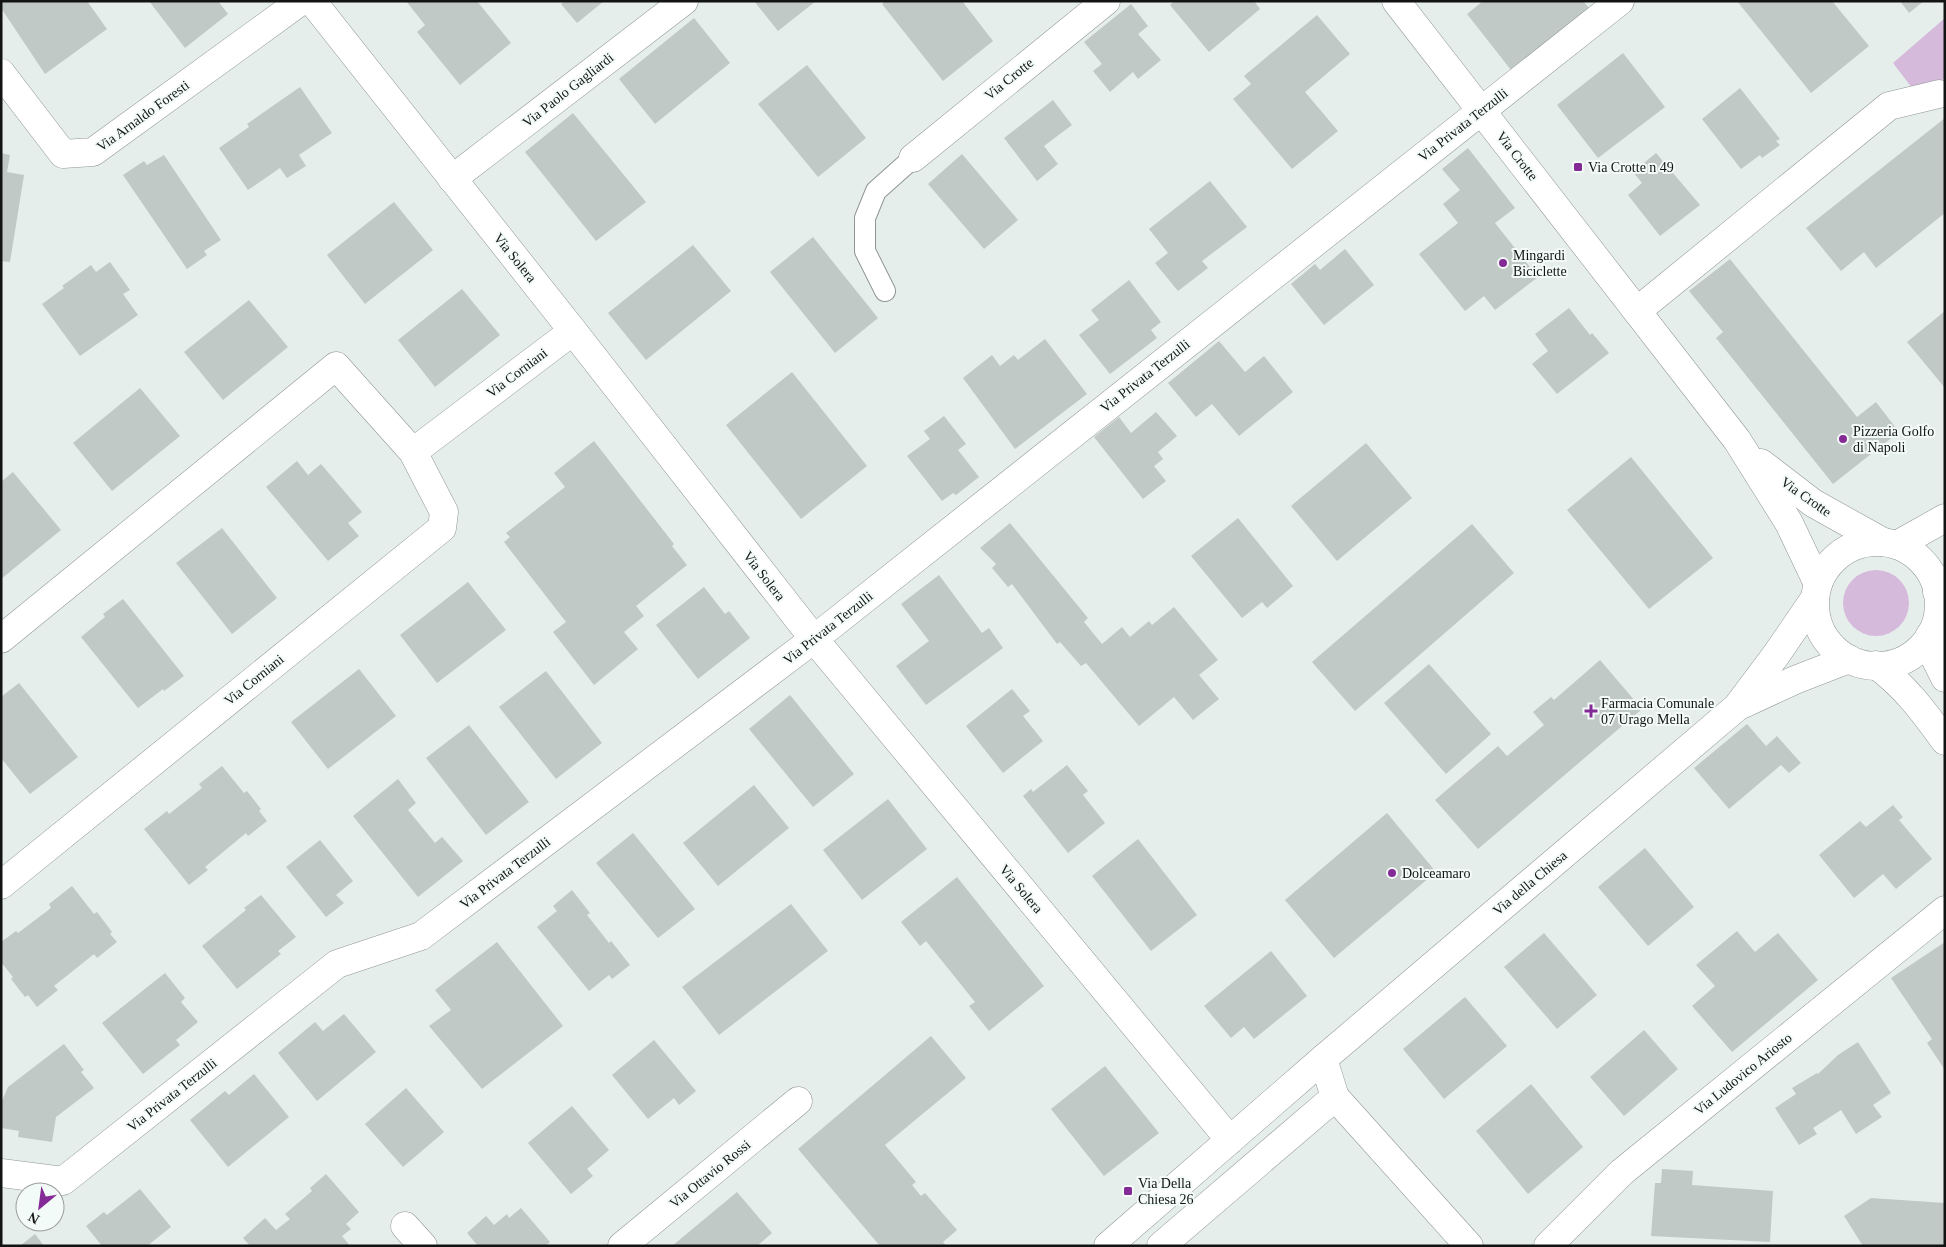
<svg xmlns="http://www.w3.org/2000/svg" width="1946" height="1247" viewBox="0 0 1946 1247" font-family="Georgia,serif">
  <rect width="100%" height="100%" fill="#e6eeeb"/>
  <!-- green -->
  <g fill="#d6badc">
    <polygon points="1945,18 1945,78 1919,97 1893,63"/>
    <circle cx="1876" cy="603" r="33"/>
  </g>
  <!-- building -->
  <g fill="#c1c9c6">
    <polygon points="1,1 87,1 107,29 45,74 1,8"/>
    <polygon points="149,1 218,1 228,14 185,48"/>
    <polygon points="406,1 477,1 511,43 460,85 417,32 425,25"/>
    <polygon points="564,1 604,1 577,23 561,4"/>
    <polygon points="754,1 816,1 778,31"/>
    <polygon points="885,1 962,1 993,41 943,81 882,4"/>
    <polygon points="1174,1 1254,1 1260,9 1209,52 1170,5"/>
    <polygon points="1483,1 1583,1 1589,8 1511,70 1467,14"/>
    <polygon points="1737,1 1832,1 1869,46 1811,93"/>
    <polygon points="1900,1 1924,1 1909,13"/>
    <polygon points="1131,4 1148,26 1138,34 1161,60 1138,79 1133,72 1110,92 1093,71 1102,64 1084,42"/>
    <polygon points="1317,15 1350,54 1305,92 1338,131 1292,169 1233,99 1251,84 1244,76"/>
    <polygon points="694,18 730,63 655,124 619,79"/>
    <polygon points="1623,53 1665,107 1598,158 1557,105"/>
    <polygon points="807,65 866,138 818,177 758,104"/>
    <polygon points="300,87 332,133 299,155 306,166 287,178 280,168 248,190 219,148 249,127 247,124"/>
    <polygon points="1740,88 1780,139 1776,141 1780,145 1762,158 1760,155 1741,169 1702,119"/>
    <polygon points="1053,100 1072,125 1044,146 1058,164 1037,181 1004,138"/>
    <polygon points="573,113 646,202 596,241 525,152"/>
    <polygon points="1945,118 1945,213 1876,268 1864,252 1841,271 1806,228"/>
    <polygon points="1468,148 1515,208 1495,223 1538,277 1495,310 1484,296 1465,311 1419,254 1458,223 1443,204 1460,190 1442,169"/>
    <polygon points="1,153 10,155 7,172 24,175 10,262 1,261"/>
    <polygon points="1656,153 1700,205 1660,236 1628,195 1642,183 1633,172"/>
    <polygon points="962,154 1018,220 984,249 928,184"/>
    <polygon points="164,155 221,240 204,251 207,255 187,269 123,175 144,161 147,165"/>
    <polygon points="1210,181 1247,227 1202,261 1208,268 1178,291 1155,263 1168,253 1149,229"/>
    <polygon points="394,202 433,250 365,304 327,255"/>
    <polygon points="813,237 878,318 835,353 770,272"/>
    <polygon points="693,245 731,291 646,360 608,313"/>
    <polygon points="1345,249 1374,285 1324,325 1291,284 1315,264 1320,270"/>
    <polygon points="1730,259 1857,417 1876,402 1899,432 1833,484 1716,338 1723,332 1689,291"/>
    <polygon points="110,262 130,290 123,294 138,315 80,356 42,304 64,288 62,286 91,265 96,272"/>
    <polygon points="1129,280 1161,322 1151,330 1157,338 1110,374 1079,335 1099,320 1091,310"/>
    <polygon points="462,289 500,335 435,387 398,340"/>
    <polygon points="249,300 288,347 223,400 184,352"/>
    <polygon points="1569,308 1590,335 1592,333 1609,353 1557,394 1532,364 1548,351 1535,334"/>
    <polygon points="1945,311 1945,388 1907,342"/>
    <polygon points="1045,339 1087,394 1015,449 963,378 992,355 1000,366 1014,355 1018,360"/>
    <polygon points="1219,341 1245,372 1264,356 1293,392 1239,436 1212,404 1196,417 1168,383"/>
    <polygon points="792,372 867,466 801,519 726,425"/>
    <polygon points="140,388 180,436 112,491 73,443"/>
    <polygon points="1156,412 1177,436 1158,452 1163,459 1154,466 1166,481 1143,499 1094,437 1119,417 1131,433"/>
    <polygon points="944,416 966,444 958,450 979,477 956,495 953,493 942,501 907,456 930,439 924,431"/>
    <polygon points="594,441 674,544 672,546 687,565 636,606 644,616 624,632 638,649 594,685 553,632 566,622 504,542 510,537 506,533 565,487 554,473"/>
    <polygon points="1366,443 1412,498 1337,561 1291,506"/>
    <polygon points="1631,457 1713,558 1649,609 1567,510"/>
    <polygon points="297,461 308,475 321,464 362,512 348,523 359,536 328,561 266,487"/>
    <polygon points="13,472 61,530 1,579 1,482"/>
    <polygon points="1238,518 1293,586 1267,608 1262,602 1242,618 1191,556"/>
    <polygon points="1010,523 1088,618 1084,622 1102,644 1122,627 1130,637 1149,621 1152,625 1174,607 1218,660 1199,675 1219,699 1193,720 1174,697 1139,726 1086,663 1081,666 1060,642 1057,644 1012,584 1008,587 992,568 996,564 980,548"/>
    <polygon points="1472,524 1514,573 1355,711 1312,662"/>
    <polygon points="222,528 277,598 232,634 176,563"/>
    <polygon points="939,575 982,633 989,628 1003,648 926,705 896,666 929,641 901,604"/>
    <polygon points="468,582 506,630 437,683 400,635"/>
    <polygon points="704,587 725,614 729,611 750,638 698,679 656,625"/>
    <polygon points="123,599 184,676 164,691 163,689 138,708 81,637 105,617 103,614"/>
    <polygon points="1600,660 1642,709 1478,849 1435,800 1498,746 1507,756 1544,725 1533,712 1551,697 1554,700"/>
    <polygon points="1429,664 1491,734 1446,774 1384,703"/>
    <polygon points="359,669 396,716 328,769 291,722"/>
    <polygon points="546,671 602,743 556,779 499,707"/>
    <polygon points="19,683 78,757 30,794 1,758 1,697"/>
    <polygon points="1012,689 1030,711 1023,716 1043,741 1003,773 966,726"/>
    <polygon points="790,695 854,774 813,807 749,729"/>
    <polygon points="1747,724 1766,746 1777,736 1801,763 1789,773 1781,765 1729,809 1694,768"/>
    <polygon points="469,725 529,802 486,835 426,758"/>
    <polygon points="1067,765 1088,791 1083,795 1105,823 1068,853 1023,796 1031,789 1033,792"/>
    <polygon points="222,766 244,793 247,791 261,809 259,811 267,821 248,836 246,833 205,867 208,870 189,885 144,829 167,811 169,814 202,788 199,784"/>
    <polygon points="398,779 416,803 408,810 435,843 442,837 463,861 418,897 353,816"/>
    <polygon points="754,785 789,828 718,886 683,843"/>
    <polygon points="888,799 927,849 862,900 823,850"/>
    <polygon points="1893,805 1903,817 1899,820 1932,859 1896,889 1883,874 1854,898 1819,855 1860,821 1866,827"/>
    <polygon points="1387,813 1436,872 1334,958 1285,900"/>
    <polygon points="633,833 695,909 658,938 596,863"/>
    <polygon points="1138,839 1197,915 1151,951 1092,876"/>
    <polygon points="320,840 353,881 336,895 344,903 326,917 286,867"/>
    <polygon points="1645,848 1694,907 1648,946 1598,887"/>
    <polygon points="957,877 1044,986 989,1031 969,1006 975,1002 926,941 920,946 901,922"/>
    <polygon points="72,886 94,914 97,912 112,932 110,934 117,942 97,958 94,954 54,986 58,990 37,1007 28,995 25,997 11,979 13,977 1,962 1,942 16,931 18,933 51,908 49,904"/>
    <polygon points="572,890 590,913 587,915 609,943 611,941 630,965 612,979 609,975 589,991 537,927 557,911 553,906"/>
    <polygon points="261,895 296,937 278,951 281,954 237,989 202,946 246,910 244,908"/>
    <polygon points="791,904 828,951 719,1035 682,987"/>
    <polygon points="1737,931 1755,952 1778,933 1818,980 1732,1052 1692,1006 1715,986 1696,965"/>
    <polygon points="1544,933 1597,995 1557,1029 1504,967"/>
    <polygon points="497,942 563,1026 482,1089 429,1026 451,1010 435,990"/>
    <polygon points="1945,942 1945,1070 1927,1043 1932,1039 1891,978"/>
    <polygon points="1271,951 1307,996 1254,1039 1244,1027 1231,1038 1204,1006"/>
    <polygon points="165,973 185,998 181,1002 198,1022 176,1040 180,1045 143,1074 102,1023"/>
    <polygon points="1465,997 1507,1046 1444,1099 1403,1049"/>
    <polygon points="344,1014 376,1052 317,1101 278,1053 315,1022 323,1031"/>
    <polygon points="1644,1030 1678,1069 1624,1116 1590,1077"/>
    <polygon points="931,1036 966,1078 885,1145 916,1182 912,1185 921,1196 925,1193 957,1230 943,1242 946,1246 880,1246 798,1149"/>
    <polygon points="654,1040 696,1091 679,1105 674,1098 648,1119 612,1075"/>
    <polygon points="1858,1042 1891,1093 1873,1105 1882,1117 1856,1134 1841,1110 1813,1128 1817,1134 1799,1145 1775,1108 1796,1094 1792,1088 1817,1073 1818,1074 1838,1055"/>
    <polygon points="64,1044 84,1070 81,1072 94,1088 56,1117 52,1142 18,1137 19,1131 1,1128 2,1101 8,1087"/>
    <polygon points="1105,1066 1159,1133 1104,1176 1051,1109"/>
    <polygon points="254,1074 289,1117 228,1167 190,1120 225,1091 229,1095"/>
    <polygon points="1531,1084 1583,1147 1528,1194 1476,1131"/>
    <polygon points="406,1088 444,1132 403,1167 365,1124"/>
    <polygon points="572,1106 609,1150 587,1169 593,1176 571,1194 528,1143"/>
    <polygon points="1662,1169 1693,1171 1692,1185 1773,1191 1770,1242 1651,1236 1655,1183 1661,1183"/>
    <polygon points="326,1174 359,1212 346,1224 351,1229 342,1236 350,1246 250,1246 243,1238 265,1218 276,1230 290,1219 285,1214 312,1191 310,1188"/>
    <polygon points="140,1189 171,1227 147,1246 102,1246 86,1226 104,1212 107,1215"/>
    <polygon points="737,1192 772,1233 757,1246 672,1246"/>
    <polygon points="1871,1198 1945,1203 1945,1246 1863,1246 1844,1216"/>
    <polygon points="521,1208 550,1242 546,1246 478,1246 467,1233 486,1216 494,1225 507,1214 509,1218"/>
    <polygon points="35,1234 44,1246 20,1246"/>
  </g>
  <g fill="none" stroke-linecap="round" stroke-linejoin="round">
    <!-- service casing -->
    <g stroke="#8f9694" stroke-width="22">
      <polyline id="service" points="885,291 865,251 865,218 876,191 913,158"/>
    </g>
    <!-- minor casing -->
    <g stroke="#8f9694" stroke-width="29">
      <g id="minor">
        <polyline points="312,1 573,331 814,639 1230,1140"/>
        <polyline points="1,73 63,154 93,152 301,1"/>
        <polyline points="913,158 1106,1"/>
        <polyline points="452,179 684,1"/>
        <polyline points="1637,311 1889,106 1939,94"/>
        <polyline points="413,452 573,331"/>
        <polyline points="1897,545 1945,518"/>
        <polyline points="1937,592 1945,580"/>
        <polyline points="1,639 336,366 413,452 444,512 442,528 1,885"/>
        <polyline points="1743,704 1795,680 1849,659"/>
        <polyline points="1323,1059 1335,1097 1469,1246"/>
        <polyline points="1,1173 63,1181 337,964 421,936 814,639 1620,1"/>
        <polyline points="405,1226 423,1246"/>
        <polyline points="622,1246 798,1101"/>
        <polyline points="1108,1246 1323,1059 1737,707 1776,655 1815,598"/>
        <polyline points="1161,1246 1335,1097"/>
        <polyline points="1548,1246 1622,1172 1945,910"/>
      </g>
    </g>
    <!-- tertiary casing -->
    <g stroke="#8f9694" stroke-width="29">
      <g id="tertiary">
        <polyline points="1396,1 1737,440 1789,523 1818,584"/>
        <polyline points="1761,463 1813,503 1883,542"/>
        <circle cx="1877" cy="604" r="62"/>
        <polyline points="1930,635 1933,654 1945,678"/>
        <path d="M1876,665C1905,686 1924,712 1945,741"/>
      </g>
    </g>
    <!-- service -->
    <use href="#service" stroke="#fff" stroke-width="20"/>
    <!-- minor -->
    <use href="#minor" stroke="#fff" stroke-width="28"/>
    <!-- tertiary -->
    <use href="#tertiary" stroke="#fff" stroke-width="28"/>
  </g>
  <!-- markers -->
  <g fill="#842a96" stroke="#f3fbf8" stroke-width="2">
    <rect x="1573" y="162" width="10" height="10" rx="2.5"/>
    <circle cx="1503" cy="263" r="5"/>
    <circle cx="1843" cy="439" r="5"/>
    <path d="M1588.5 703.5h5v5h5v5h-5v5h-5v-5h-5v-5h5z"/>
    <circle cx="1392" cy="873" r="5"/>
    <rect x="1123" y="1186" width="10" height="10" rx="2.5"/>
  </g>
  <g text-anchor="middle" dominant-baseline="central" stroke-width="4" stroke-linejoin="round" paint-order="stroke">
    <!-- street labels -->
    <g font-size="14" fill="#121413" stroke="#f3fbf8">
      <text transform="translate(1009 79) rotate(-39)">Via Crotte</text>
      <text transform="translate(568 90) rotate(-38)">Via Paolo Gagliardi</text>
      <text transform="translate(143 116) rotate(-36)">Via Arnaldo Foresti</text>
      <text transform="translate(1463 125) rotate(-38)">Via Privata Terzulli</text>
      <text transform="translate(1517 156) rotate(52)">Via Crotte</text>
      <text transform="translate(515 258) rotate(51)">Via Solera</text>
      <text transform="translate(517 373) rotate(-37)">Via Corniani</text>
      <text transform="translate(1145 376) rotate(-38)">Via Privata Terzulli</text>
      <text transform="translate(1806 497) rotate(35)">Via Crotte</text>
      <text transform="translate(764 576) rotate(52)">Via Solera</text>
      <text transform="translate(828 628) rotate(-38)">Via Privata Terzulli</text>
      <text transform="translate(254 680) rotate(-39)">Via Corniani</text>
      <text transform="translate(505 873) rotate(-37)">Via Privata Terzulli</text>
      <text transform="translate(1530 883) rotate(-40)">Via della Chiesa</text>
      <text transform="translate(1021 889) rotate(50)">Via Solera</text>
      <text transform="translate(1743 1074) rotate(-39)">Via Ludovico Ariosto</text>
      <text transform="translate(172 1095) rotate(-38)">Via Privata Terzulli</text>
      <text transform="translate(710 1174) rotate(-39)">Via Ottavio Rossi</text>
    </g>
    <!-- poi labels -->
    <g font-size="14" fill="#121413" stroke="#f3fbf8" text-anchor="start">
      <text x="1588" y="167">Via Crotte n 49</text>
      <text x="1513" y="255">Mingardi<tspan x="1513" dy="16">Biciclette</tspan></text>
      <text x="1853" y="431">Pizzeria Golfo<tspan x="1853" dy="16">di Napoli</tspan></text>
      <text x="1601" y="703">Farmacia Comunale<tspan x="1601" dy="16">07 Urago Mella</tspan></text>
      <text x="1402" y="873">Dolceamaro</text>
      <text x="1138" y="1183">Via Della<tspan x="1138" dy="16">Chiesa 26</tspan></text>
    </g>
  </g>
  <!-- border -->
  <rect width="1946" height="1247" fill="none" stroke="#121413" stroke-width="5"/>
  <!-- north arrow -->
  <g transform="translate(40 1207) rotate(209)"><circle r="24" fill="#f3fbf8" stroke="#999f9c"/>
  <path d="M0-4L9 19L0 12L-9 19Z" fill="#842a96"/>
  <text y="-8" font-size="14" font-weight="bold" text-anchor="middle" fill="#121413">N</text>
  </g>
</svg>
